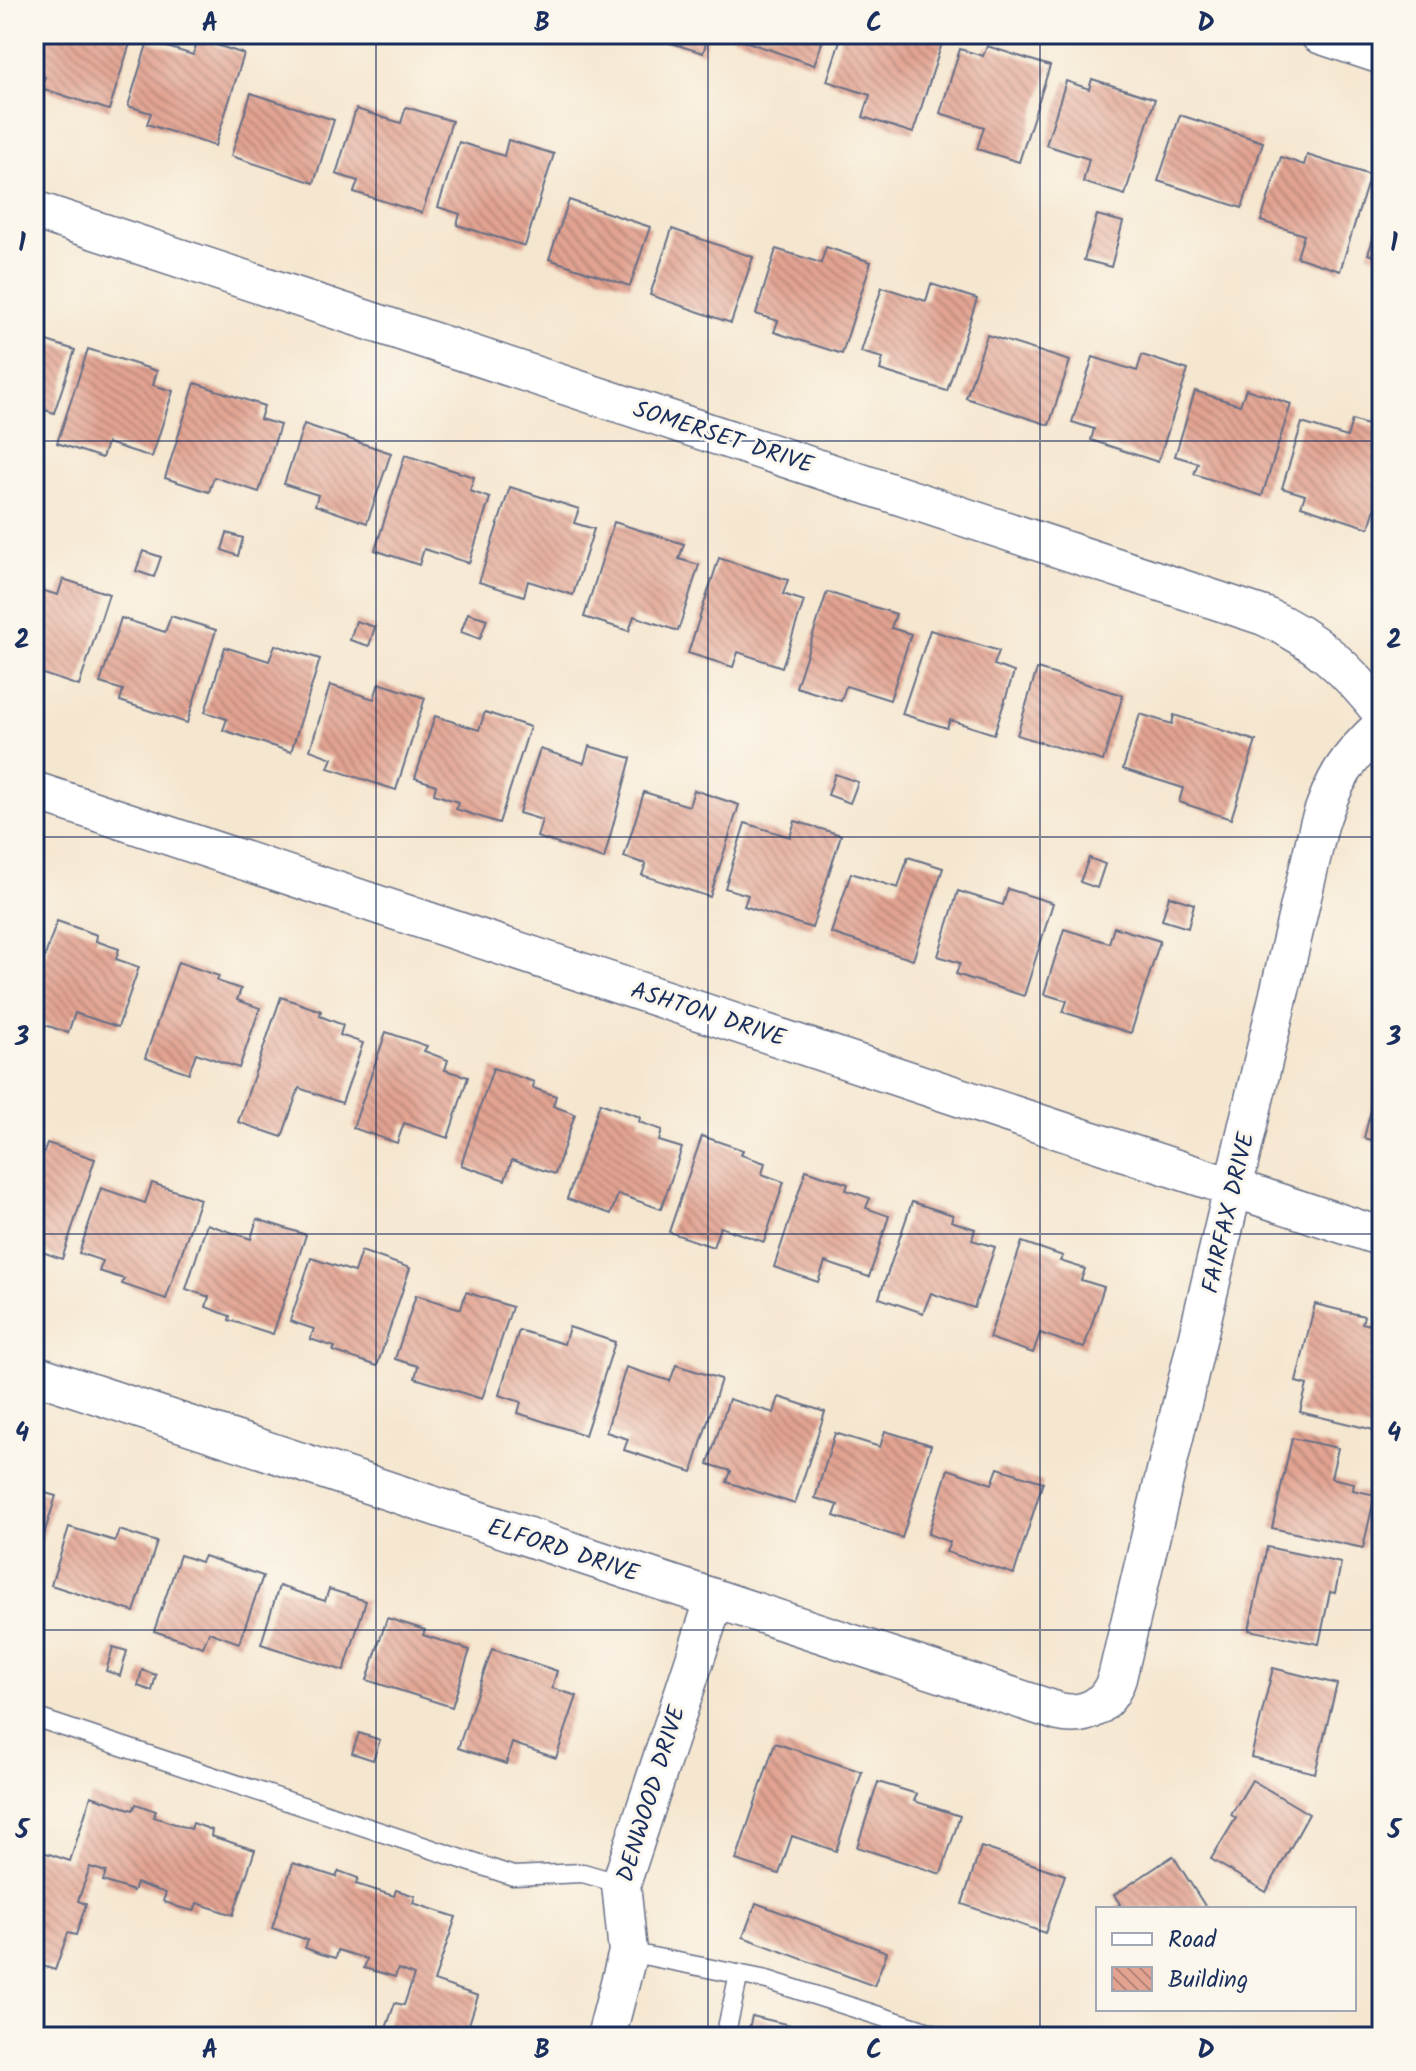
<svg xmlns="http://www.w3.org/2000/svg" width="1416" height="2071" viewBox="0 0 1416 2071" font-family="Kalam,sans-serif">
  <defs>
    <pattern id="building-back-hatch" width="6" height="6" patternUnits="userSpaceOnUse" patternTransform="scale(2)"><rect width="6" height="6" fill="#e2a391"/><path d="M-1 5l2 2M0 0l6 6M5-1l2 2" fill="none" stroke="#b6857a"/></pattern>
  </defs>
  <rect width="100%" height="100%" fill="#fbf7ec"/>
  <filter id="ink" filterUnits="userSpaceOnUse"><feTurbulence type="fractalNoise" baseFrequency=".0125" numOctaves="2"/><feDisplacementMap in="SourceGraphic" scale="16" xChannelSelector="R" yChannelSelector="G"/><feConvolveMatrix kernelMatrix="1 2 1 2 8 2 1 2 1" color-interpolation-filters="sRGB"/></filter>
  <filter id="wash" filterUnits="userSpaceOnUse"><feTurbulence type="fractalNoise" baseFrequency=".006" numOctaves="4" result="noise"/><feDisplacementMap in="SourceGraphic" scale="32" xChannelSelector="R" yChannelSelector="G"/><feGaussianBlur stdDeviation="1.8" result="paint"/><feColorMatrix in="noise" values="0 0 0 0 0 0 0 0 0 0 0 0 0 0 0 0 0 1.4 0 .05"/><feComposite in="paint" operator="in"/></filter>
  <g filter="url(#wash)">
    <rect width="100%" height="100%" fill="#f5e6cf"/>
    <g id="blocks">
      <!-- building -->
      <g fill="url(#building-back-hatch)">
        <polygon points="34,34 133,34 109,110 41,88 45,77 34,73"/>
        <polygon points="662,34 709,34 703,53 661,40"/>
        <polygon points="734,34 825,34 814,65 733,37"/>
        <polygon points="842,34 945,34 913,133 863,117 870,95 827,81"/>
        <polygon points="198,39 244,54 215,146 147,124 151,113 128,106 148,41 193,55"/>
        <polygon points="987,46 1050,66 1019,162 977,149 984,127 940,113 960,49 983,56"/>
        <polygon points="1092,79 1155,99 1125,195 1083,182 1089,159 1046,145 1066,81 1089,89"/>
        <polygon points="251,93 334,120 314,183 231,156"/>
        <polygon points="406,107 452,121 422,213 354,192 358,181 336,174 356,109 401,123"/>
        <polygon points="1180,115 1263,142 1242,208 1158,181"/>
        <polygon points="508,140 554,154 525,246 457,225 460,214 438,207 459,142 504,156"/>
        <polygon points="1307,155 1370,175 1340,271 1297,257 1304,235 1261,221 1281,157 1304,165"/>
        <polygon points="569,200 650,227 630,286 549,259"/>
        <polygon points="1382,213 1382,258 1368,254"/>
        <polygon points="1097,215 1123,222 1111,267 1084,260"/>
        <polygon points="672,229 753,257 731,323 650,295"/>
        <polygon points="826,247 871,262 842,354 774,332 778,321 756,314 776,249 821,263"/>
        <polygon points="931,284 977,299 947,391 880,370 883,358 861,352 882,287 926,301"/>
        <polygon points="987,335 1070,361 1049,425 966,398"/>
        <polygon points="34,337 75,350 54,413 34,406"/>
        <polygon points="88,349 157,371 153,385 173,391 152,457 107,443 102,458 57,443"/>
        <polygon points="1142,355 1188,370 1158,462 1091,440 1094,429 1072,422 1093,357 1137,371"/>
        <polygon points="195,383 264,406 260,419 280,425 259,492 214,477 209,492 165,478"/>
        <polygon points="1246,389 1291,404 1262,496 1194,474 1198,463 1175,456 1195,391 1240,405"/>
        <polygon points="1352,420 1382,430 1382,485 1369,528 1301,506 1305,495 1282,488 1302,423 1347,437"/>
        <polygon points="304,424 391,453 367,523 315,505 318,495 284,484"/>
        <polygon points="405,455 474,477 470,491 490,498 469,563 424,549 419,565 375,550"/>
        <polygon points="510,487 579,509 574,523 594,529 573,595 528,581 524,596 479,582"/>
        <polygon points="614,522 684,544 679,559 699,565 678,631 634,616 629,631 584,617"/>
        <polygon points="227,533 243,538 238,556 222,550"/>
        <polygon points="143,551 161,557 154,577 136,571"/>
        <polygon points="719,558 788,580 783,594 804,601 782,667 738,652 733,667 688,653"/>
        <polygon points="63,579 109,594 79,686 34,671 34,588 58,595"/>
        <polygon points="827,592 896,614 891,628 911,634 890,700 846,686 841,701 796,687"/>
        <polygon points="468,613 487,619 480,639 461,632"/>
        <polygon points="171,616 216,630 187,723 120,701 123,690 100,683 121,618 165,632"/>
        <polygon points="356,621 375,627 369,646 350,640"/>
        <polygon points="930,630 999,651 994,665 1014,672 994,734 950,720 947,728 902,714"/>
        <polygon points="275,645 320,659 291,752 223,730 227,719 205,712 225,647 269,661"/>
        <polygon points="1037,669 1123,695 1103,761 1017,735"/>
        <polygon points="379,683 425,698 396,790 328,768 332,758 310,750 330,685 374,699"/>
        <polygon points="485,712 530,727 499,823 456,809 458,802 434,794 436,785 415,778 435,716 479,730"/>
        <polygon points="1140,714 1172,724 1174,715 1256,741 1231,819 1179,802 1183,788 1123,769"/>
        <polygon points="589,746 631,758 604,859 537,837 542,820 519,813 540,749 584,763"/>
        <polygon points="835,774 858,782 850,803 828,795"/>
        <polygon points="694,790 739,805 710,897 642,875 646,864 624,857 644,792 689,806"/>
        <polygon points="795,821 841,835 812,928 744,906 748,895 725,888 745,823 790,837"/>
        <polygon points="908,857 943,868 913,960 831,933 851,873 898,888"/>
        <polygon points="1089,858 1105,864 1097,888 1080,882"/>
        <polygon points="1008,889 1053,903 1024,996 956,974 960,963 938,956 958,891 1003,905"/>
        <polygon points="1169,896 1194,904 1188,928 1162,920"/>
        <polygon points="57,921 97,935 96,941 119,949 116,959 139,967 118,1027 75,1013 68,1033 34,1021 34,988"/>
        <polygon points="1114,927 1160,941 1131,1033 1063,1012 1067,1001 1044,994 1064,929 1109,943"/>
        <polygon points="178,962 219,976 217,981 241,989 237,1000 260,1008 239,1068 196,1053 189,1073 145,1058"/>
        <polygon points="281,997 321,1011 320,1016 343,1025 340,1035 363,1043 342,1103 299,1088 282,1137 238,1122"/>
        <polygon points="386,1032 427,1046 424,1051 448,1060 445,1070 468,1077 448,1138 404,1123 397,1143 353,1128"/>
        <polygon points="493,1068 534,1082 533,1088 556,1096 553,1106 575,1114 555,1174 512,1160 505,1180 461,1165"/>
        <polygon points="1381,1070 1382,1070 1382,1143 1364,1138"/>
        <polygon points="600,1103 640,1117 639,1122 662,1130 659,1141 682,1148 661,1209 618,1194 611,1214 567,1199"/>
        <polygon points="702,1136 743,1150 741,1155 765,1163 762,1174 784,1182 764,1242 720,1227 713,1247 669,1232"/>
        <polygon points="47,1143 95,1159 62,1259 34,1249 34,1161 40,1163"/>
        <polygon points="806,1170 848,1184 846,1190 870,1198 866,1208 889,1216 869,1277 825,1262 818,1282 774,1267"/>
        <polygon points="152,1183 200,1199 166,1299 122,1284 124,1279 99,1271 103,1261 79,1253 101,1188 145,1203"/>
        <polygon points="912,1202 953,1215 951,1221 975,1229 972,1240 995,1247 974,1308 931,1293 923,1313 879,1298"/>
        <polygon points="257,1219 306,1235 273,1334 229,1320 230,1316 206,1307 209,1297 186,1289 207,1224 251,1239"/>
        <polygon points="1022,1242 1063,1256 1060,1261 1085,1269 1081,1280 1104,1287 1084,1348 1040,1333 1033,1353 989,1338"/>
        <polygon points="361,1251 410,1268 377,1366 333,1351 335,1347 310,1339 314,1329 290,1321 311,1258 354,1272"/>
        <polygon points="466,1292 512,1307 482,1399 415,1378 418,1366 395,1359 416,1295 461,1309"/>
        <polygon points="1315,1304 1364,1316 1362,1323 1382,1328 1382,1432 1300,1412 1307,1385 1296,1382"/>
        <polygon points="569,1327 615,1342 585,1435 518,1413 521,1402 499,1395 519,1330 564,1344"/>
        <polygon points="676,1365 721,1379 692,1472 624,1450 628,1439 606,1432 626,1367 670,1381"/>
        <polygon points="779,1397 825,1412 795,1504 727,1482 731,1471 708,1464 729,1399 774,1413"/>
        <polygon points="885,1431 931,1445 902,1538 834,1516 838,1505 815,1498 835,1433 880,1447"/>
        <polygon points="1292,1438 1338,1448 1331,1478 1354,1483 1353,1490 1375,1495 1363,1548 1272,1528"/>
        <polygon points="998,1468 1043,1482 1014,1574 946,1552 950,1542 928,1534 948,1469 992,1484"/>
        <polygon points="34,1490 56,1496 35,1563 34,1563"/>
        <polygon points="69,1527 115,1541 119,1530 157,1542 134,1612 51,1585"/>
        <polygon points="1267,1547 1341,1563 1335,1593 1330,1592 1319,1644 1249,1630"/>
        <polygon points="180,1555 201,1562 204,1556 263,1576 239,1643 209,1632 203,1647 154,1631"/>
        <polygon points="279,1586 325,1601 329,1589 366,1601 344,1671 261,1644"/>
        <polygon points="387,1618 425,1630 423,1635 470,1650 452,1707 367,1680"/>
        <polygon points="113,1647 127,1651 120,1676 106,1671"/>
        <polygon points="492,1649 557,1671 552,1688 577,1696 556,1758 512,1743 506,1764 458,1748"/>
        <polygon points="1273,1668 1337,1684 1315,1773 1251,1757"/>
        <polygon points="142,1670 156,1675 152,1691 138,1686"/>
        <polygon points="359,1733 380,1740 373,1760 352,1753"/>
        <polygon points="775,1743 862,1772 836,1851 792,1836 779,1874 736,1860"/>
        <polygon points="1252,1780 1309,1814 1266,1892 1211,1859 1236,1818 1231,1815"/>
        <polygon points="878,1782 917,1794 914,1801 960,1816 941,1874 857,1847"/>
        <polygon points="91,1796 133,1810 136,1804 156,1811 153,1817 191,1829 193,1823 212,1830 211,1836 255,1850 233,1915 197,1903 194,1911 178,1907 163,1901 166,1893 136,1883 133,1891 103,1881 106,1872 90,1867 78,1901 86,1904 76,1935 68,1933 55,1970 34,1963 34,1849 70,1861"/>
        <polygon points="981,1847 1065,1875 1045,1933 962,1904"/>
        <polygon points="1173,1856 1207,1909 1113,1909 1120,1904 1114,1895"/>
        <polygon points="293,1863 336,1877 339,1871 358,1878 356,1884 394,1896 396,1890 415,1896 413,1903 456,1917 434,1981 478,1996 465,2037 394,2037 384,2034 395,2003 404,2005 414,1975 398,1969 395,1977 364,1968 367,1959 338,1950 336,1958 321,1954 305,1948 308,1940 272,1928"/>
        <polygon points="756,1903 887,1952 874,1986 743,1937"/>
        <polygon points="752,2016 790,2025 788,2037 747,2037"/>
      </g>
    </g>
  </g>
  <g filter="url(#ink)">
    <use href="#blocks" fill-opacity="0" stroke="#676f86" stroke-width="2"/>
    <g fill="none" stroke-linecap="round" stroke-linejoin="round">
      <!-- service casing -->
      <g stroke="#676f86" stroke-width="21">
        <g id="service">
          <polyline points="34,1717 513,1876 583,1873 621,1884"/>
          <polyline points="628,1952 767,1980 945,2037"/>
          <polyline points="725,2037 739,1974"/>
        </g>
      </g>
      <!-- minor casing -->
      <g stroke="#676f86" stroke-width="41">
        <g id="minor">
          <polyline points="1319,34 1382,55"/>
          <path d="M34,210L1264,616C1314,638 1349,670 1382,713"/>
          <polyline points="34,791 1382,1237"/>
          <path d="M34,1374L1059,1712C1087,1718 1108,1705 1117,1678L1319,825C1333,780 1347,758 1382,726"/>
          <polyline points="606,2037 628,1952 621,1884 714,1601"/>
        </g>
      </g>
      <!-- service -->
      <use href="#service" stroke="#fff" stroke-width="18"/>
      <!-- minor -->
      <use href="#minor" stroke="#fff" stroke-width="38"/>
    </g>
  </g>
  <!-- grid -->
  <path fill="none" stroke="#1b2f5e" stroke-width="2" stroke-opacity="0.55" d="M376,34V2037M708,34V2037M1040,34V2037M34,441H1382M34,837H1382M34,1234H1382M34,1630H1382"/>
  <g text-anchor="middle" dominant-baseline="central" stroke-width="6" stroke-linejoin="round" paint-order="stroke">
    <!-- street labels -->
    <g font-size="24" fill="#1b2f5e" stroke="#fbf7ec">
      <text transform="translate(723 438) rotate(18)">SOMERSET DRIVE</text>
      <text transform="translate(708 1015) rotate(18)">ASHTON DRIVE</text>
      <text transform="translate(1229 1213) rotate(-77)">FAIRFAX DRIVE</text>
      <text transform="translate(563 1551) rotate(18)">ELFORD DRIVE</text>
      <text transform="translate(652 1794) rotate(-73)">DENWOOD DRIVE</text>
    </g>
  </g>
  <!-- margin -->
  <rect width="1416" height="2071" fill="none" stroke="#fbf7ec" stroke-width="88"/>
  <!-- legend -->
  <rect x="1096" y="1907" width="260" height="104" fill="#fbf7ec" stroke="#a1a7b3" stroke-width="2"/>
  <rect x="1112" y="1933" width="40" height="12" fill="#ffffff" stroke="#a1a7b3" stroke-width="2"/>
  <text x="1168" y="1947" font-size="24" fill="#1b2f5e">Road</text>
  <rect x="1112" y="1967" width="40" height="24" fill="url(#building-back-hatch)" stroke="#a1a7b3" stroke-width="2"/>
  <text x="1168" y="1987" font-size="24" fill="#1b2f5e">Building</text>
  <rect x="44" y="44" width="1328" height="1983" fill="none" stroke="#1b2f5e" stroke-width="3"/>
  <g font-size="26" text-anchor="middle" font-weight="bold" fill="#1b2f5e">
    <text x="210" y="31">A</text>
    <text x="542" y="31">B</text>
    <text x="874" y="31">C</text>
    <text x="1206" y="31">D</text>
    <text x="22" y="251">1</text>
    <text x="1394" y="251">1</text>
    <text x="22" y="648">2</text>
    <text x="1394" y="648">2</text>
    <text x="22" y="1045">3</text>
    <text x="1394" y="1045">3</text>
    <text x="22" y="1441">4</text>
    <text x="1394" y="1441">4</text>
    <text x="22" y="1838">5</text>
    <text x="1394" y="1838">5</text>
    <text x="210" y="2058">A</text>
    <text x="542" y="2058">B</text>
    <text x="874" y="2058">C</text>
    <text x="1206" y="2058">D</text>
  </g>
</svg>
